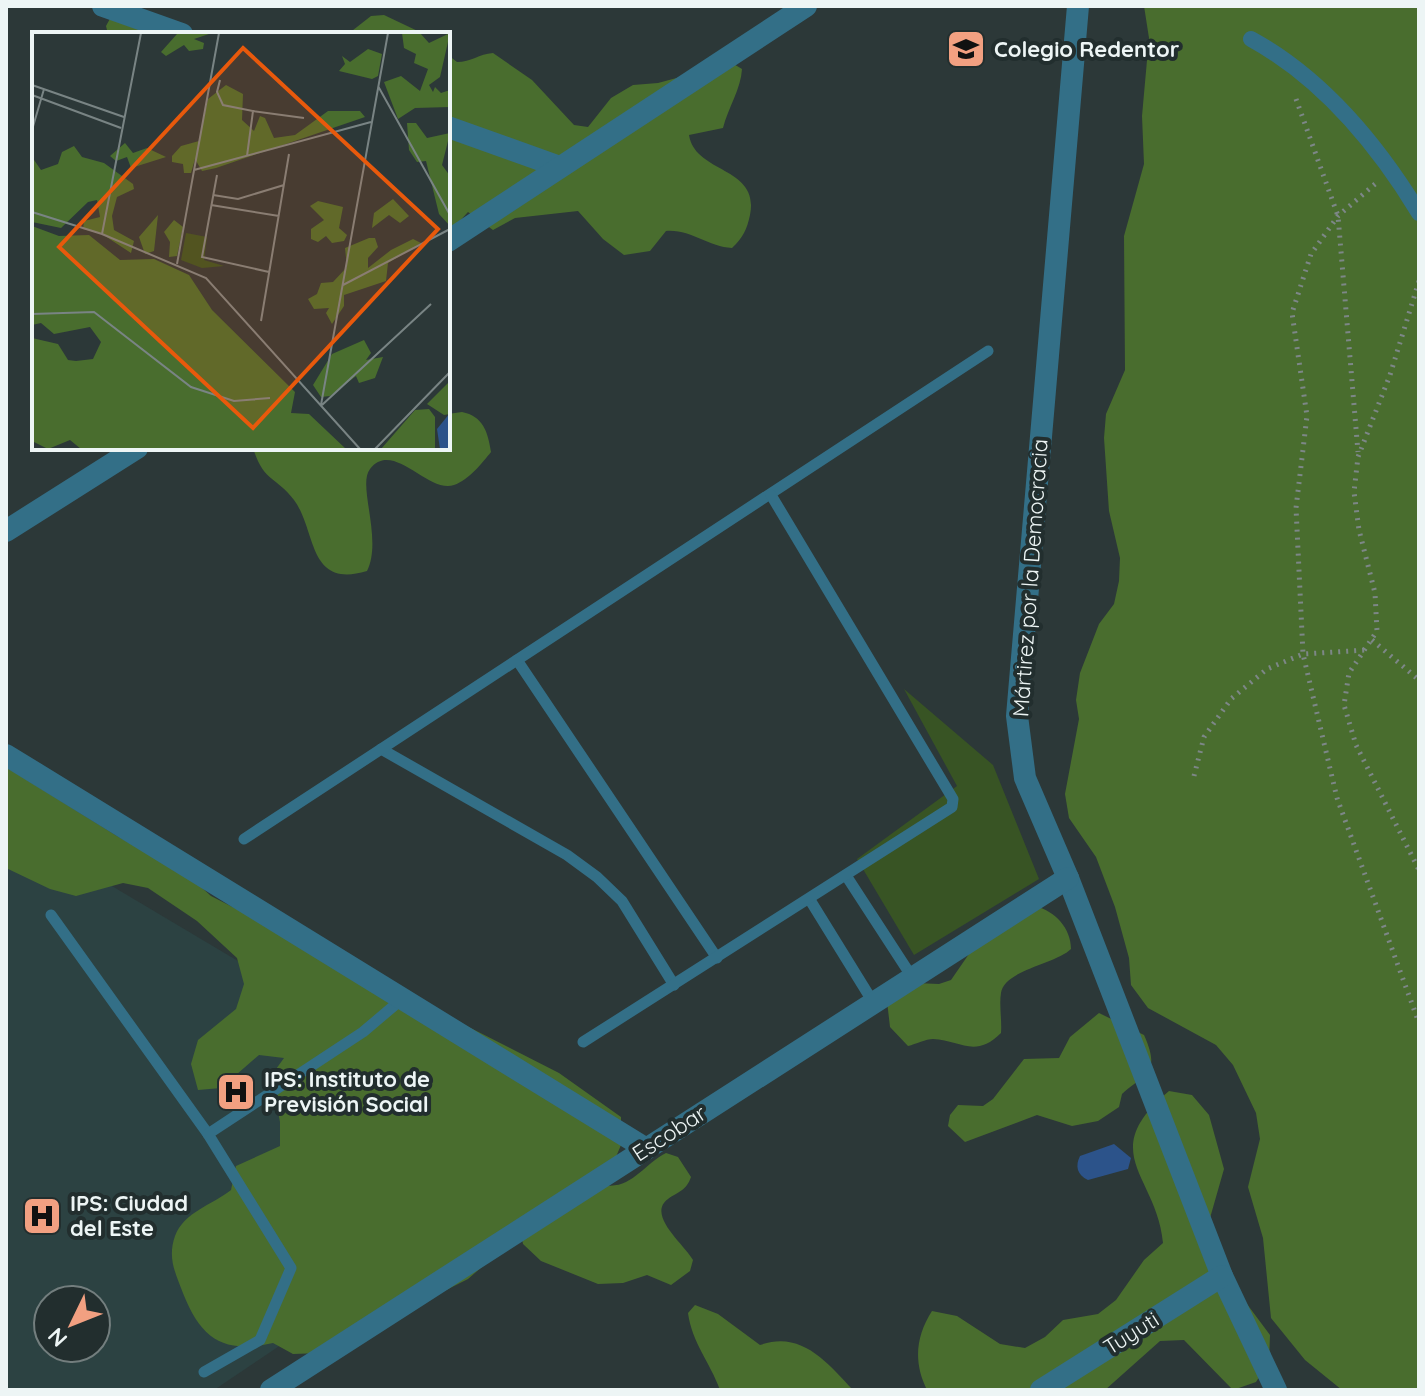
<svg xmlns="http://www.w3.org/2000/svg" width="1425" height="1396" viewBox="0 0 1425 1396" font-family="Quicksand,sans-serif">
  <rect width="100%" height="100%" fill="#2c3838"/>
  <!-- built -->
  <path fill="#2c4242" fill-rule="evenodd" d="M6,823L359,1033L571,1150L214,1390H6ZM48,1300H96V1348H48Z"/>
  <!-- green -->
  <polygon fill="#385424" points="904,689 993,765 1039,879 914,955 857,859 957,786"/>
  <!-- forest -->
  <g fill="#496d2e">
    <polygon points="1144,6 1419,6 1419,1390 1342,1390 1305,1360 1271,1318 1263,1238 1248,1187 1260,1139 1256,1113 1233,1065 1216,1045 1148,1008 1131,985 1129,958 1115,907 1096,857 1069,818 1065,794 1079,719 1076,700 1080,673 1099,624 1114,604 1119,581 1120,558 1109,511 1104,438 1106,414 1125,370 1124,236 1144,164 1142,116 1149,38"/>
    <polygon points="112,15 173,34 108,34 106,26"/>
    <polygon points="384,15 424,34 348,34 371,16"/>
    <path d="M493,53L532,80L574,125L588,127L611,98L633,85L658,83L732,63L742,69C741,89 728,108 723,128L689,135C695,174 760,166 750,215C747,229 743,238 732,248C708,247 691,229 666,231L650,251L624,255L603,239L578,211L515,218L493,230L468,212L448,234V55L457,62C471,62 479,54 493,53Z"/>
    <path d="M462,412C483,416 488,432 491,452C482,463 469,480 454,485C428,494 393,439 370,469C357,485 383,539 367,571C307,589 317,531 294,500C276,476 264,483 253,448H448V414Z"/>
    <path d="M6,767L117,836L189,876L211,896L559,1073L621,1117V1145L604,1185C631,1190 644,1164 666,1153L678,1157L691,1177C686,1191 679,1191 668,1199C646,1215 685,1245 693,1260L690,1271L671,1285L647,1275L623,1283L598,1284L541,1261L523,1244L521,1233L468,1279L321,1353L293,1354L273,1343C220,1355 199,1336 181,1288C174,1270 168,1256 175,1236C184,1212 212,1205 231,1190L236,1166L280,1146V1122L271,1076L284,1058L259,1055L221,1088L198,1090L191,1064L198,1040L236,1009L244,984L237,958L197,921L148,888L123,883L76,896L50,889L6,868Z"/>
    <path d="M1035,906C1055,911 1071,928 1071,949C1056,964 1004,970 1001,993C999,1005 1002,1020 1001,1033C975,1059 960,1040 933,1039C926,1039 916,1044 908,1046L890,1027L887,1001L915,983L939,984L951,980L980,938Z"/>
    <path d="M1099,1013L1144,1035C1161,1073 1146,1073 1122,1094L1119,1107L1098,1121L1072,1126L1037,1115L965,1142L948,1126L950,1115L958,1105L983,1106L993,1099L1024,1059L1059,1058L1070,1037Z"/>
    <path d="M1169,1091L1192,1095L1209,1115L1224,1169L1210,1218L1241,1296L1270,1335L1269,1362L1256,1382L1233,1390L1184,1340L1160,1341L1105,1390H927C913,1362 916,1336 932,1311L957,1316L1000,1344L1025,1348L1045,1337L1063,1320L1098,1314L1116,1300L1144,1260L1163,1243C1157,1175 1095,1153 1169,1091Z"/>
    <path d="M695,1305L718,1314L760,1345C801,1330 827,1362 853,1390H720C710,1362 692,1343 688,1313Z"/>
  </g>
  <!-- water -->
  <path fill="#2c538a" d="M1114,1144L1131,1158L1128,1169L1088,1180C1077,1175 1075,1166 1080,1156Z"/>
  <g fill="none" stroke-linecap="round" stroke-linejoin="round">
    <!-- path -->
    <g stroke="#7d8787" stroke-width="5" stroke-dasharray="2 6" stroke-linecap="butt">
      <polyline points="1296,99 1338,216 1358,452"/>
      <polyline points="1375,184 1338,216 1311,254 1292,313 1307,416 1296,508 1303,654 1337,798 1419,1023"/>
      <polyline points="1419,281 1390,375 1358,457 1354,492 1359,530 1375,593 1377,631 1349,673 1344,705 1356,745 1419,870"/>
      <polyline points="1372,640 1419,680"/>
      <polyline points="1194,776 1204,737 1231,699 1267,669 1303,654 1366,650"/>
    </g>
    <!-- service -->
    <g stroke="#336f87" stroke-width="11">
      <polyline points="517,660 717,958"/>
      <polyline points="381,749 567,855 597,877 622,901 674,985"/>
      <polyline points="244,839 988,351"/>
      <polyline points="847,877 912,977"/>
      <polyline points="810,900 873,1002"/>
      <polyline points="51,915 208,1134"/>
      <polyline points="583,1042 952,807 953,799 771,495"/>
      <polyline points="204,1372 260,1340 291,1268 208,1134 363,1032 402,999"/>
    </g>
    <!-- pedestrian -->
    <path stroke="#336f87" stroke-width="16" d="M1251,39C1322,78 1377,144 1419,213"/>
    <!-- minor -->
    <g stroke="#336f87" stroke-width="22">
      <polyline points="103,6 182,34"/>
      <polyline points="1078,6 1017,716 1025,778 1068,878 1222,1276 1276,1390"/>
      <polyline points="448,127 560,167"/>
      <polyline points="448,241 806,6"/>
      <polyline points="6,531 137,448"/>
      <polyline points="6,755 645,1148"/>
      <polyline points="271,1390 1068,878"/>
      <polyline points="1041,1390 1222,1276"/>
    </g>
  </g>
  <!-- icons -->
  <defs>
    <g id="school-square" transform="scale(2)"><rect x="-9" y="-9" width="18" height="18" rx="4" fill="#f2a081" stroke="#222e2e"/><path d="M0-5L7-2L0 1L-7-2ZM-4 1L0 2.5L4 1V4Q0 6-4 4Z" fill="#111"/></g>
    <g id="hospital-square" transform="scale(2)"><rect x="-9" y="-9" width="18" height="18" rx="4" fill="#f2a081" stroke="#222e2e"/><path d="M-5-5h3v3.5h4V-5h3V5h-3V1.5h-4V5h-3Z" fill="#111"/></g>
  </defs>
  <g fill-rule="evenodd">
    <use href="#school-square" x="966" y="49"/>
    <use href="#hospital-square" x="236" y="1092"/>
    <use href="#hospital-square" x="42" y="1216"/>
  </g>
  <g text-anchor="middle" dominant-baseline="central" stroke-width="8" stroke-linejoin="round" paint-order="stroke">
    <!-- poi labels -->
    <g font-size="22" font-weight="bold" fill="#edf5f5" stroke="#222e2e" text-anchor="start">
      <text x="994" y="49">Colegio Redentor</text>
      <text x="264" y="1079">IPS: Instituto de<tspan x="264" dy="25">Previsión Social</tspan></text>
      <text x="70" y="1203">IPS: Ciudad<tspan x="70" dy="25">del Este</tspan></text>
    </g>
    <!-- street labels -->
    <g font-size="22" fill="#edf5f5" stroke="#222e2e">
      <text transform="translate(1030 578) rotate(-86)">Mártirez por la Democracia</text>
      <text transform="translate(669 1133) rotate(-33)">Escobar</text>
      <text transform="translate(1131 1333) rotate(-32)">Tuyuti</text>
    </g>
  </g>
  <!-- overview -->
  <g transform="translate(32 32)">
    <rect width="418" height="418" fill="#2c3838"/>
    <path d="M154,201L175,205L172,228L192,234L170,236L149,228Z" fill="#385424"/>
    <path d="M180,1L162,7L172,11L171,17L157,19L152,13L134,24L129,20L145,2ZM370,1H388L397,11L418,1L408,45L397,53L401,60L403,55L409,61L418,58V75L383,76L366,87L352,50L369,44L388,59L396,37L382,31L384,22L372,16ZM336,17L350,22L346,44L340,47L307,39L313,32L310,24L318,30ZM194,53L211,62L210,88L222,99L228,84L233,86L242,106L263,103L296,79H328L333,85L184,136L170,139L163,127L159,141H152L151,132L140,130V124L149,114L167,109L176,67ZM375,91H384L395,106L418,101L410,133L418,144V194L407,182L394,129L385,130L377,118ZM93,111L101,121L115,116L134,125L99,136L95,125L84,129L78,124ZM42,114L50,125L72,131L101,152L102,157L85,165L80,184L82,198L102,209L99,221L70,202L51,197L52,189L68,185L65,168L56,170L29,196L0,190V125L9,138L26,132L30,120ZM361,167L377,184L368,191L357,183L340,196L342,181ZM286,169L311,175L307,196L315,203L312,209L300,211L294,204L286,210L279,207V197L292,188L278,174ZM126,183L122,219L113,222L107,205ZM142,188L151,195L145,224L137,225L138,210L132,200ZM0,194L27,204L57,203L88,228L122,227L157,243L180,278L263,360L259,381L277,382L314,417H49L38,408L16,417L0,409V306L26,312L36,328L44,329L61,327L69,310L58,295L22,302L9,291L0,293ZM337,206H343L346,215L336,226V236L359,218L381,207L389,211L356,231L354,249L312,263V274L300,292L294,281L297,276L282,277L276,267L285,262L289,251L301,250L315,235L313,216ZM332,308L339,321L334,328L351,325L343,346L327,351L324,344L298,364L289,365L281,353L300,322ZM418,349V382L412,383L395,372ZM397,377L403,385V417H349L383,378Z" fill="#496d2e"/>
    <path d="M418,381V417H408L405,397Z" fill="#2c538a"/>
    <path fill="none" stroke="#798484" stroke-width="2" d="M188,48L185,60L191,73L221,79L215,124M0,53L92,85M346,54L418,183M0,63L89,96M221,79L272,86M0,98L12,57M162,138L339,90M185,143L170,225L237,240M181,163L206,167L252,153M179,173L247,184M0,180L70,202L174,246L328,417M70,202L109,1M145,232L187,1M311,253L418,197M0,282L62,280L159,355L202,369L238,366M229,289L257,122M289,373L356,1M290,373L399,272M343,417L418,340"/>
    <path fill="#e8590c" fill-opacity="0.15" stroke="#e8590c" stroke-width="4" d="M211,16L406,197L221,396L27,215Z"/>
    <rect width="418" height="418" fill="none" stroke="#edf5f5" stroke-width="4"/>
  </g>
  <!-- border -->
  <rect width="1425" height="1396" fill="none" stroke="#edf5f5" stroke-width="16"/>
  <!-- north arrow -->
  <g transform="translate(72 1324) rotate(227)"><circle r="38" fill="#222e2e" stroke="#737e7e" stroke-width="2"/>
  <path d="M0-6L14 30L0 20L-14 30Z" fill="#f2a081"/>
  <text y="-12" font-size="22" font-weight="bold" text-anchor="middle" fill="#edf5f5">N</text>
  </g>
</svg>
